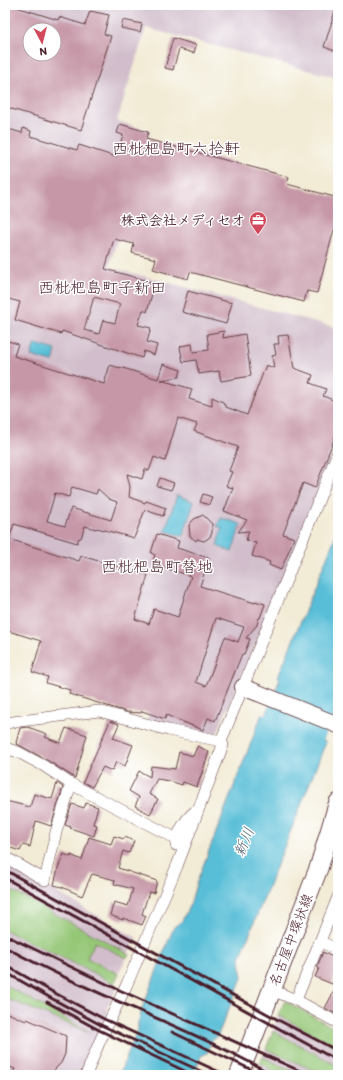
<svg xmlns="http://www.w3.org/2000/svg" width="343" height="1080" viewBox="0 0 343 1080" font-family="Itim,'Klee One',sans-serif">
  <rect width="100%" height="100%" fill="#fff"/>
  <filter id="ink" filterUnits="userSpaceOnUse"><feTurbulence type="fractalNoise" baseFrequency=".025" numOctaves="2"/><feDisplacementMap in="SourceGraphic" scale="8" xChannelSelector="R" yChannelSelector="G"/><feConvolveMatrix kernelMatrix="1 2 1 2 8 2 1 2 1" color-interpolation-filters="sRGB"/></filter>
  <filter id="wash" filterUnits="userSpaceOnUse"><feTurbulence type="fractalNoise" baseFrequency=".012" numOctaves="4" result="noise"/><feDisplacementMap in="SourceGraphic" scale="16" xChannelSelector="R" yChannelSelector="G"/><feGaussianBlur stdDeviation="0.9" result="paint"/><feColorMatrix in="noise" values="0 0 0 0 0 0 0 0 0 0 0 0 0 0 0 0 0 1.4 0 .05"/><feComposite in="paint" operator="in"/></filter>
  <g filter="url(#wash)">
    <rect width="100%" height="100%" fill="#f2ebd5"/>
    <!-- industrial -->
    <g fill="#d1bdcb" fill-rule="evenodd">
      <path d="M5,5H338V78L146,28L117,121L150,131L109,267L338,328V439L286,572L216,735L147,720L161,677L5,592ZM30,30H54V54H30Z"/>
      <polygon points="5,863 137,938 126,958 114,983 118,985 106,1009 109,1010 81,1075 5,1075"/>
      <polygon points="285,1001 338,1030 338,1075 255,1075 273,1031 278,1015"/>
    </g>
    <!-- green -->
    <g fill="#95c777" stroke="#707351">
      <polygon points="5,887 129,954 126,958 95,942 87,958 119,974 114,983 5,930"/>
      <polygon points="5,985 91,1033 5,998"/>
      <polygon points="285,1001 338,1030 338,1048 278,1015"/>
      <polygon points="273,1031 338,1066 338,1075 324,1075 266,1049"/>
      <polygon points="263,1057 301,1075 280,1075 260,1063"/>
    </g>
    <!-- water -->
    <g fill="#59bed7" stroke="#526e81">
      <polygon points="35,344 56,350 53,362 31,356"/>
      <polygon points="177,495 194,502 183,536 165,531"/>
      <polygon points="221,518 241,524 232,552 217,546 222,528 217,526"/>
      <polygon points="338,530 338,705 323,740 326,742 240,958 242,978 217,1037 212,1040 207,1053 201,1056 193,1075 119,1075 138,1029 138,1023 142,1009 163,954 174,927 182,921 191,902 196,884 262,714 266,715 280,679 278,677"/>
    </g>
    <g id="blocks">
      <!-- building -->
      <g fill="#c697a7" fill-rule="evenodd">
        <path d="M5,5H10L58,20L59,17L85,25L90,11L109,15L104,34L111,36L81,130L5,107ZM30,30H54V54H30Z"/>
        <polygon points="336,8 338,8 338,52 324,47"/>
        <polygon points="123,20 142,24 140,32 121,28"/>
        <polygon points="173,38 196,45 194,53 179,49 173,70 165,68"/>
        <path d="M120,124L148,132L146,139L289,177L287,184L338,198V231L334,230L317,293L307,291L304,302L190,272L188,279L153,269L156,259L132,253L134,244L114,239L105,269L155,283L147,312L143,310L138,325L151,328L147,342L157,345L154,355L144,351L142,358L62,331L61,334L15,320L20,302L5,298V128L22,133L23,128L31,131L30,136L77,150L79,145L116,157L123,135L117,133ZM94,297L120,304L115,323L103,320L99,334L84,330Z"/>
        <polygon points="188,291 232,303 226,324 182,312"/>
        <polygon points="224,331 223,338 245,334 251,376 221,381 219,371 199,374 196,360 183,362 180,347 181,346 192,344 193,352 209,350 207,334"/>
        <path d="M288,335L294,368L313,375L310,383L326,389L323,396L338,402V429L315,488L303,483L283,534L294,538L281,570L269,565L270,562L252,556L256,543L246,540L249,531L238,532L247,520L224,511L233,488L226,486L232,472L229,471L238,447L194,431L197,424L178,418L165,461L154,457L149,471L145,469L142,479L127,474L130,487L129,497L145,503L146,501L166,508L163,516L145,510L134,538L97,528L96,529L85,526L81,538H79L77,543L14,524L9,539L79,561L81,556L148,575L135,619L149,624L154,609L178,617L191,576L152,564L155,555L151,553L157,534L179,541L177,548L209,558L200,586L255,603V601L265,604L260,618H259L257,625L246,638L250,639L244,654H242L215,721L208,718L203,730L166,715L165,719L142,711L141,713L127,712L69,694L70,690L46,683L48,677L32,672L41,641L5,630V340L18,344L14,356L104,384L110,365L120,368V367L158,379L163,364L181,370L179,377L161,380L192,389L189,399L212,406V397L223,402L226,407L247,415L266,365L274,368L272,356L276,355L274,344H279L278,336ZM72,487L96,494L98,489L109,499L117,502L111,520L71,508L65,526L47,521L55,493L69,497ZM216,618L244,627L238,642L225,637L206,686L196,682Z"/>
        <polygon points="160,478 174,483 171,490 157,486"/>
        <polygon points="203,494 212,497 209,505 200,502"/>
        <polygon points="203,515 212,524 212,533 210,537 204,541 197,539 196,541 190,536 189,525 194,519"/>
        <polygon points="110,721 119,724 113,738 133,745 125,766 116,762 112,771 103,767 92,787 83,782"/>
        <polygon points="28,727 47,734 45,737 60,743 66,728 87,735 75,778 47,760 17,744 16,743 20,728"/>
        <polygon points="198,746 209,752 197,787 183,782 182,785 170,781 157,779 149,794 158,799 150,814 135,806 139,797 129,791 139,771 150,777 151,766 175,769 179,752 193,756 197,747"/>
        <polygon points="57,783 63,787 51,826 36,821 30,847 23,845 20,851 5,846 5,831 8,823 5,822 6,801 30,807 34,794 52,799"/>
        <polygon points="86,803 98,807 93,824 97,825 94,836 70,828 71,827 65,825 72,804 84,808"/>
        <polygon points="114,836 124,839 125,837 134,841 129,853 123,851 118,868 157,881 154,893 149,892 142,914 146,916 142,925 123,918 123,920 110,915 114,902 128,906 133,889 114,884 115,880 92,874 82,896 62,887 54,885 58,868 64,854 71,857 71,855 82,860 89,837 111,844"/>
        <polygon points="323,952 338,960 338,969 332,984 315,977 319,968 317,967"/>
        <polygon points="338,984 338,1009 336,1014 325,1008"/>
        <polygon points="5,1012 26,1021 27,1019 66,1036 65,1054 61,1063 49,1075 18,1075 13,1073 15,1069 5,1065"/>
      </g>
    </g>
  </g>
  <g filter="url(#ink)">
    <use href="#blocks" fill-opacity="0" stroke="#633e44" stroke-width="1"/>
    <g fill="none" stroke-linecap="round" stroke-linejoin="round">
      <!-- street casing -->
      <g stroke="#633e44" stroke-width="12">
        <g id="street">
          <polyline points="5,723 99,711 168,730 221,741"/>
          <polyline points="5,748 18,752 44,766 71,784 177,839"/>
          <path d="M176,845C177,833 185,820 194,812"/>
          <polyline points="5,857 45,880 56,832 71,784"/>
          <polyline points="320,942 338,949"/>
          <polyline points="272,990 296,1000 338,1023"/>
          <polyline points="296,1000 338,897"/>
          <polyline points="86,1075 99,1043 127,984 177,866 223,745 221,741 338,452"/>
        </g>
      </g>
      <!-- secondary casing -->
      <g stroke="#633e44" stroke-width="18">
        <polyline id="secondary" points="243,687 338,725"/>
      </g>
      <!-- primary casing -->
      <g stroke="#633e44" stroke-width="20">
        <polyline id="primary" points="239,1075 319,867 338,803"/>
      </g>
      <!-- street -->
      <use href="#street" stroke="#fff" stroke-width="11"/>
      <!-- secondary -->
      <use href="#secondary" stroke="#fff" stroke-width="16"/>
      <!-- primary -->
      <use href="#primary" stroke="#fff" stroke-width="18"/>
      <!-- rail -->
      <g stroke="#4a1f2b" stroke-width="3">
        <polyline points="5,870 282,1022 338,1051"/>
        <polyline points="5,878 338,1061"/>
        <polyline points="5,935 115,988 309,1075"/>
        <path d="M5,947C92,995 187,1026 273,1075"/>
        <polyline points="5,965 51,991 104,1019 226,1075"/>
        <polyline points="5,972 49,997 101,1025 209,1075"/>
        <polyline points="47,1002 99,1030 193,1075"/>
        <polyline points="172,1032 250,1069"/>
      </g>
    </g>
  </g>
  <!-- icons -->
  <defs>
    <g id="office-pin" transform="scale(0.9)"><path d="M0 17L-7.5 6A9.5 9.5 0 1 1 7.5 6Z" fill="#d1495b" stroke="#fff"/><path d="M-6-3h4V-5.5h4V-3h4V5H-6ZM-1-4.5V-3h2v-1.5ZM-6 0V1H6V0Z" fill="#fff"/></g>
  </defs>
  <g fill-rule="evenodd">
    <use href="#office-pin" x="258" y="220"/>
  </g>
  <g text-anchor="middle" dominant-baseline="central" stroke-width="3" stroke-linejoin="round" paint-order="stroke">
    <!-- poi labels -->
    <g font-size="14" font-weight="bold" fill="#4a1f2b" stroke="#fff" text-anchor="end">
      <text x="245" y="220">株式会社メディセオ</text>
    </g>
    <!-- street labels -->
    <g font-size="14" fill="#4a1f2b" stroke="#fff">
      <text transform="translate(291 940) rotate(-69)">名古屋中環状線</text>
    </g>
    <!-- water labels -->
    <g font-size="15" font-style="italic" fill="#505f70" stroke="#fff">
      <text transform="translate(244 842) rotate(-68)">新川</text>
    </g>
    <!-- quarter labels -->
    <g font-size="16" fill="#4a1f2b" stroke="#fff">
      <text x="176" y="148">西枇杷島町六拾軒</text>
      <text x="102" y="287">西枇杷島町子新田</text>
      <text x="157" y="566">西枇杷島町替地</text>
    </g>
  </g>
  <!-- margin -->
  <rect width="343" height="1080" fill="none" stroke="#fff" stroke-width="20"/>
  <!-- north arrow -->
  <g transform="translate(42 42) rotate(173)"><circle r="19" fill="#ffffff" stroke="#b7a5aa"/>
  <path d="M0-3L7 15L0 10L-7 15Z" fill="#d1495b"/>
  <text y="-6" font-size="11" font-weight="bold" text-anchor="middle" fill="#4a1f2b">N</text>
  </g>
</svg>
